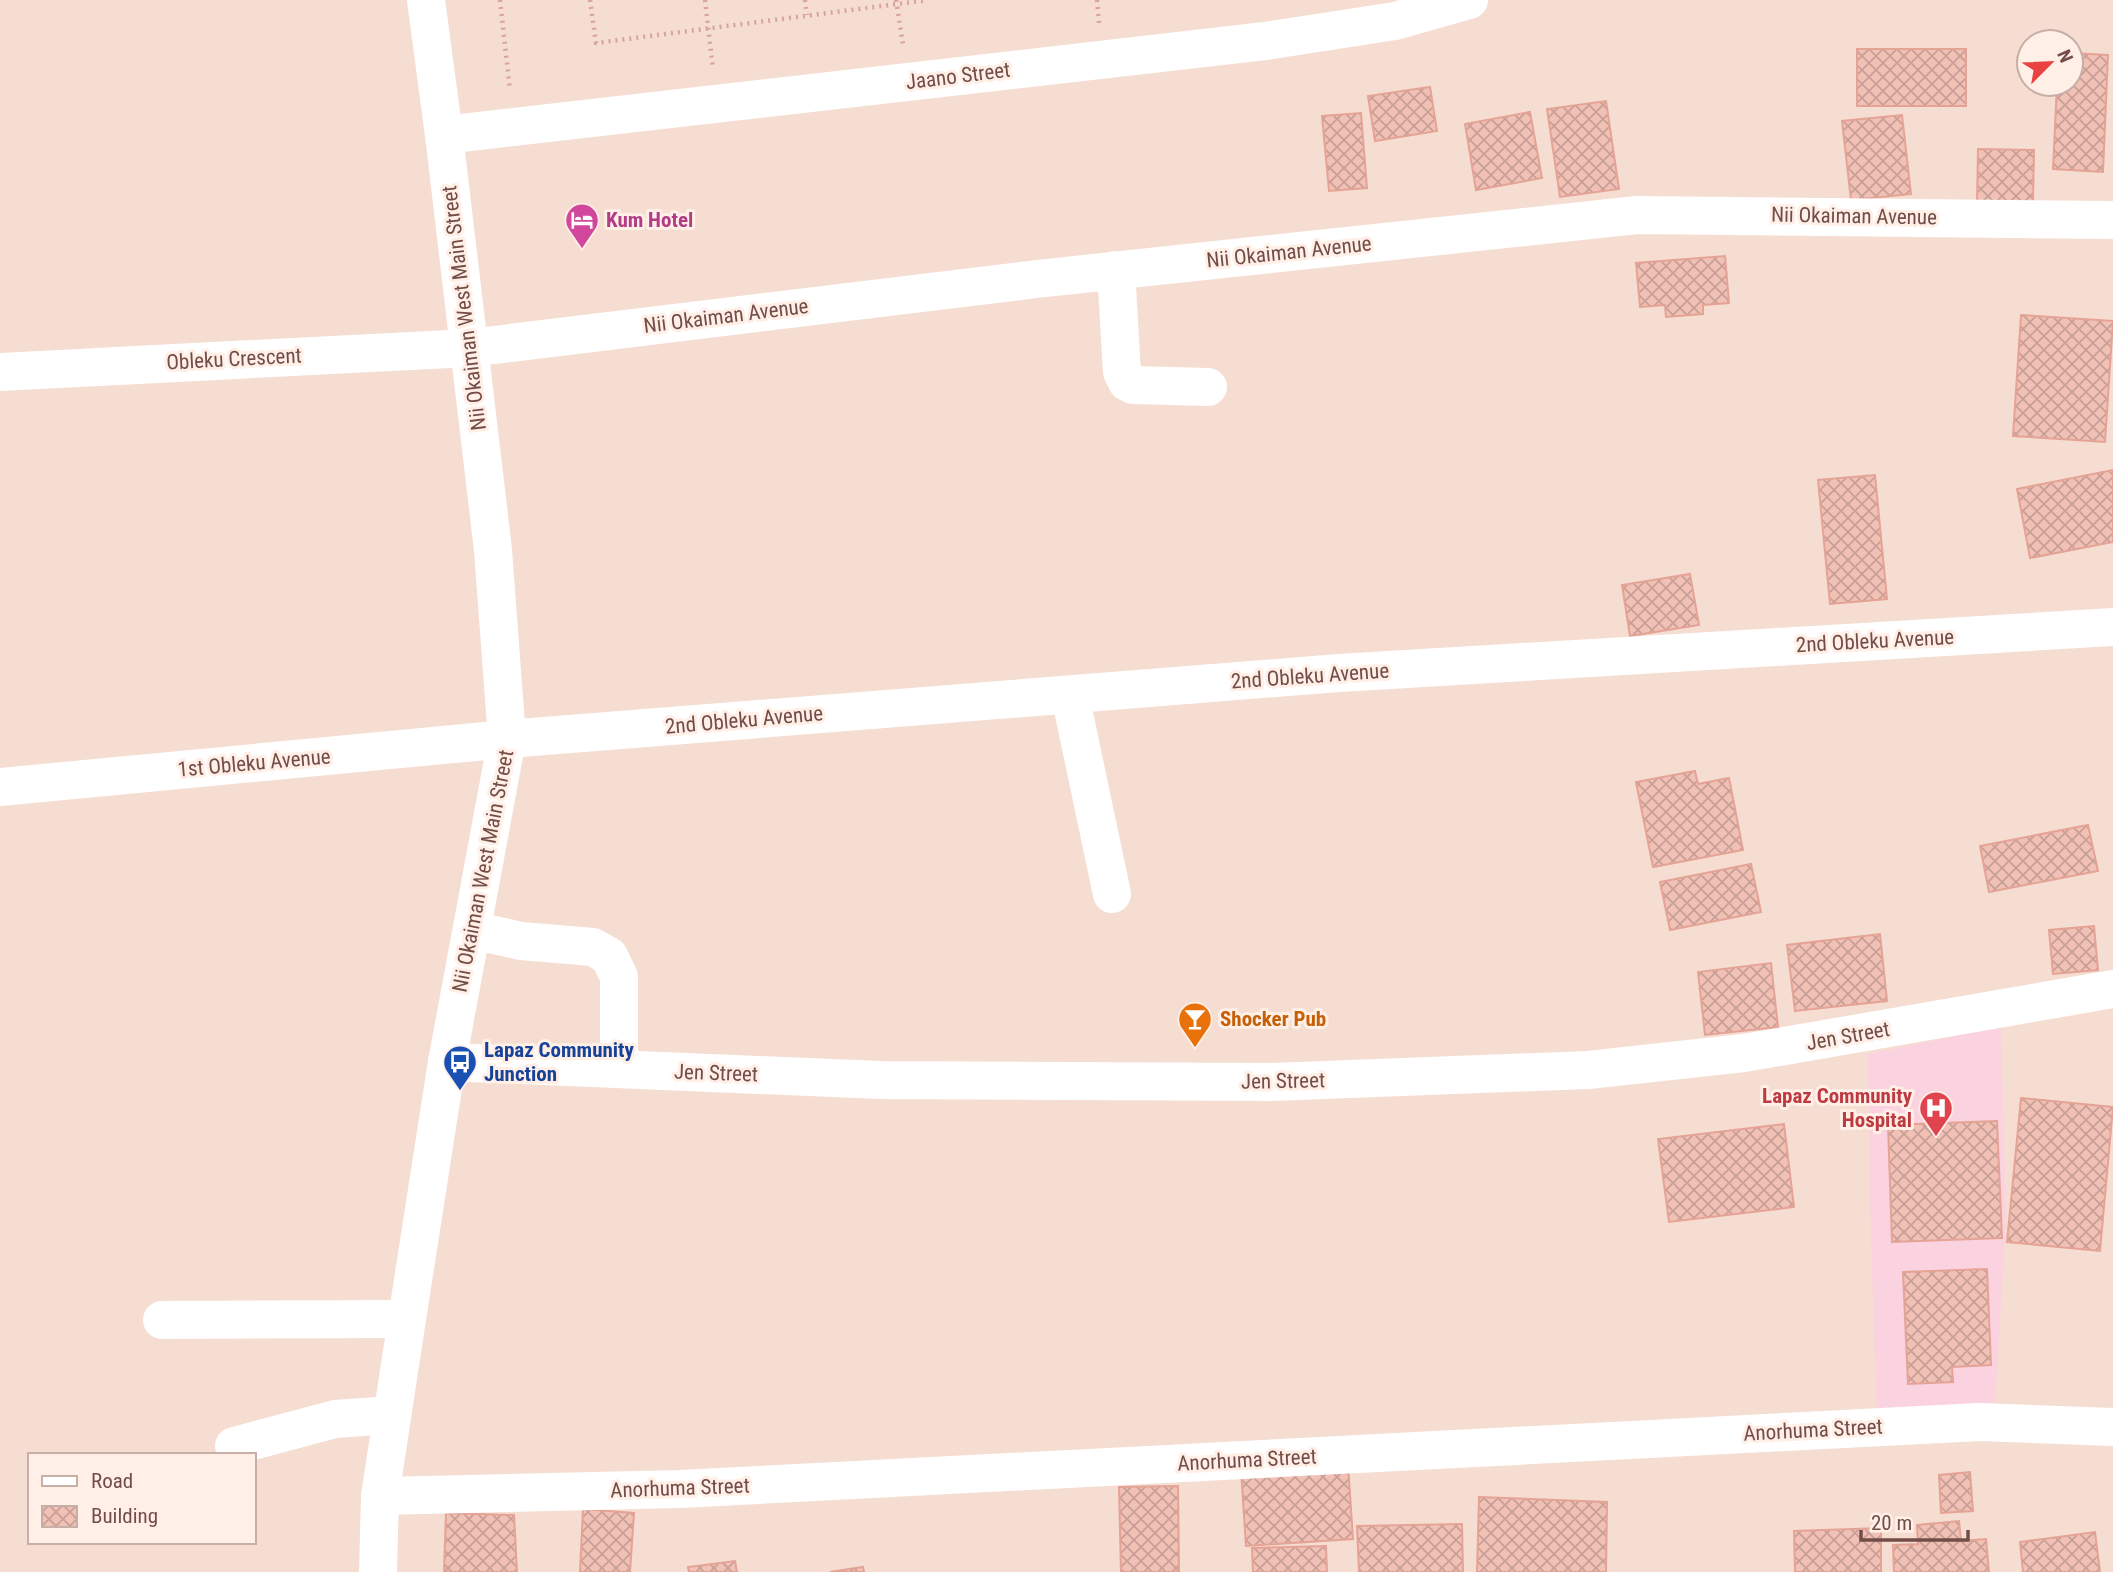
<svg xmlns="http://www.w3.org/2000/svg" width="2113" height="1572" viewBox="0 0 2113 1572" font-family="'Roboto Condensed',sans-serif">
  <defs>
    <pattern id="building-cross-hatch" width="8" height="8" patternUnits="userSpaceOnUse" patternTransform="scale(1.75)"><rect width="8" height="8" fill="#f2c1b6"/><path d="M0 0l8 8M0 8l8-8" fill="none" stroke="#c89f96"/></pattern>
  </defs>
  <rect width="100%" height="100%" fill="#fdebdf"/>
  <!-- residential -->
  <path fill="#f6ddd1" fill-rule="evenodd" d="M0,0H2113V1572H0ZM2029,42H2071V84H2029ZM30,1455H254V1542H30Z"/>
  <!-- medical -->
  <polygon fill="#fbd2e0" points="2001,1027 2006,1223 1995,1402 1877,1413 1871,1243 1868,1054"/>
  <!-- building -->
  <g fill="url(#building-cross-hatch)" stroke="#e5a396" stroke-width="2">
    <rect x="1857" y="49" width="109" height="57"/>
    <polygon points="2071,53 2108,55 2103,172 2053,169 2057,84 2071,84"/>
    <polygon points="1430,87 1437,131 1375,141 1368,96"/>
    <polygon points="1606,101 1619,189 1560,197 1547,109"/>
    <polygon points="1530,112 1542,178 1476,190 1465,124"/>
    <polygon points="1361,113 1367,188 1329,191 1322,116"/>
    <polygon points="1902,115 1911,194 1851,200 1842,121"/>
    <polygon points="1978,149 2034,150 2033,203 1977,203"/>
    <polygon points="1725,256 1729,303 1703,305 1703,314 1666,317 1665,305 1640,307 1636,263"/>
    <polygon points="2021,315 2113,321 2105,442 2013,436"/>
    <polygon points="2113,470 2113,542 2030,558 2017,489"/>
    <polygon points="1875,475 1887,599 1830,604 1818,480"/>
    <polygon points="1690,574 1699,625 1630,636 1622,585"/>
    <polygon points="1695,771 1698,784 1729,778 1743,850 1653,867 1636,782"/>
    <polygon points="2088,825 2098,871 1989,892 1980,846"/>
    <polygon points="1751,864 1761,912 1670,930 1660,882"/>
    <polygon points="2094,926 2098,970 2053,974 2049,930"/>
    <polygon points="1880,934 1887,1001 1795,1011 1787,945"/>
    <polygon points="1771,963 1778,1027 1705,1035 1698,972"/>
    <polygon points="2021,1098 2113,1107 2100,1251 2007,1242"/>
    <polygon points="1997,1121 2002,1238 1892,1242 1888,1125"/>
    <polygon points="1784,1124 1794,1207 1669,1222 1658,1139"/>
    <polygon points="1987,1269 1991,1365 1952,1367 1953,1382 1908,1384 1903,1272"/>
    <polygon points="1348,1464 1353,1539 1246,1546 1241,1471"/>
    <polygon points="1970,1472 1973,1511 1941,1513 1939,1475"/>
    <polygon points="1178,1486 1179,1572 1121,1572 1119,1487"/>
    <polygon points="1479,1497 1607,1502 1606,1572 1477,1572"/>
    <polygon points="583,1509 634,1513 630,1572 580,1572"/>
    <polygon points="446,1513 514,1515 517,1572 444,1572"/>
    <polygon points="1959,1521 1961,1541 1986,1539 1989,1572 1894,1572 1893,1545 1918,1544 1917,1525"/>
    <polygon points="1462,1524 1463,1572 1359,1572 1357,1526"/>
    <polygon points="1881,1528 1881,1572 1795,1572 1794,1531"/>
    <polygon points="2095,1532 2100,1572 2023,1572 2020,1542"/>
    <polygon points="1326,1546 1327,1572 1253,1572 1252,1548"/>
    <polygon points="735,1561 737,1572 689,1572 688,1567"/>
    <polygon points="863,1567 864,1572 830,1572"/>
  </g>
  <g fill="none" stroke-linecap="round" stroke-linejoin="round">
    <!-- path -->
    <g stroke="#d7a49a" stroke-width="4.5" stroke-dasharray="2 5" stroke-linecap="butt">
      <polyline points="500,0 510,90"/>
      <polyline points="590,0 596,43 928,0"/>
      <polyline points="705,0 713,69"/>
      <polyline points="805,0 807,15"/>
      <polyline points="896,0 903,44"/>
      <polyline points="1097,0 1099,23"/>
    </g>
    <!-- minor -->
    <g stroke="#fff" stroke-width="38">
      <polyline points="444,135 1265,41 1395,21 1469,0"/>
      <polyline points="1116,270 1122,372 1127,382 1133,385 1208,387"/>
      <polyline points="0,372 469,348 1037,279 1637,215 2113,220"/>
      <polyline points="1070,695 1112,894"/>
      <polyline points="0,787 507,739 1339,673 2113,627"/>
      <polyline points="472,930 521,941 593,947 609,956 619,977 619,1069"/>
      <polyline points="447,1062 880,1080 1272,1082 1588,1070 1744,1053 2113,989"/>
      <polyline points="162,1320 407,1319"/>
      <polyline points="234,1446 335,1419 392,1415"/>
      <polyline points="380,1496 680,1489 1979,1422 2113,1427"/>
      <polyline points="378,1572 380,1496 407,1319 447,1062 507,739 493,550 444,135 426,0"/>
    </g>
  </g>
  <!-- icons -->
  <defs>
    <g id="hotel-pin" transform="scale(1.75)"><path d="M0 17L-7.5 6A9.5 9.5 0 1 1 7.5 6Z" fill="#d1479c" stroke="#ffefe6"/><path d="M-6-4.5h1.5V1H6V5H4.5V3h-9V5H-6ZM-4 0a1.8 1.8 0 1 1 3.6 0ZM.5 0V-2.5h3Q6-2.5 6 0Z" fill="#fff"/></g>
    <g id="bar-pin" transform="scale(1.75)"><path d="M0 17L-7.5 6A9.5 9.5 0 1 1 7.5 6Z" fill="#e8710a" stroke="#ffefe6"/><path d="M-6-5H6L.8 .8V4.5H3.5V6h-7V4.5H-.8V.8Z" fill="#fff"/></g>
    <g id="bus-pin" transform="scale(1.75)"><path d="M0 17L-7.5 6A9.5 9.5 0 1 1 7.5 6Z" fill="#1a4fb4" stroke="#ffefe6"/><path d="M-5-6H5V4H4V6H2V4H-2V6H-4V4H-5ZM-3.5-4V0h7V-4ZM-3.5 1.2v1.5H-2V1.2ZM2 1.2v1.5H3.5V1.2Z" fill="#fff"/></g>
    <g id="hospital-pin" transform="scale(1.75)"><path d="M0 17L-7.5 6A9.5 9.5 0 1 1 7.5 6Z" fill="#e0444e" stroke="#ffefe6"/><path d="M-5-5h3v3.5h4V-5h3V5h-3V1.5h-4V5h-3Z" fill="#fff"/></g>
  </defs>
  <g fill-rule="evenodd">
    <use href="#hotel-pin" x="582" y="220"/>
    <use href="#bar-pin" x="1195" y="1019"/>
    <use href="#bus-pin" x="460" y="1062"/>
    <use href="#hospital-pin" x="1936" y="1108"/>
  </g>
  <g text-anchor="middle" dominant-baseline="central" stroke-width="6" stroke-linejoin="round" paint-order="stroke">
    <!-- street labels -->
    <g font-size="21" fill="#734d47" stroke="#ffefe6">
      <text transform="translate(958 76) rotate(-7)">Jaano Street</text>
      <text transform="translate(1854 216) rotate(1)">Nii Okaiman Avenue</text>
      <text transform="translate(1289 252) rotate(-6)">Nii Okaiman Avenue</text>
      <text transform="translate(464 308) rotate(-97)">Nii Okaiman West Main Street</text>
      <text transform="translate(726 316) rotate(-7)">Nii Okaiman Avenue</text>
      <text transform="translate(234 359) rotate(-3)">Obleku Crescent</text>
      <text transform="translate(1875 641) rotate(-3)">2nd Obleku Avenue</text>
      <text transform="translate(1310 676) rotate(-4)">2nd Obleku Avenue</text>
      <text transform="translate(744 720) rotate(-5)">2nd Obleku Avenue</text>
      <text transform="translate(254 763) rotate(-5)">1st Obleku Avenue</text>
      <text transform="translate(483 871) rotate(-79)">Nii Okaiman West Main Street</text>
      <text transform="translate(1848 1036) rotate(-10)">Jen Street</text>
      <text transform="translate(716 1073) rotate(2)">Jen Street</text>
      <text transform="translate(1283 1081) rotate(-1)">Jen Street</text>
      <text transform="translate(1813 1430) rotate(-3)">Anorhuma Street</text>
      <text transform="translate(1247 1460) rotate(-3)">Anorhuma Street</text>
      <text transform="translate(680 1488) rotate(-2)">Anorhuma Street</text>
    </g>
    <!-- hotel labels -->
    <g font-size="21" font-weight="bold" fill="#b23c85" stroke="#ffefe6" text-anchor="start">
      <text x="606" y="220">Kum Hotel</text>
    </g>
    <!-- food labels -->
    <g font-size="21" font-weight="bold" fill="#c56008" stroke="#ffefe6" text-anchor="start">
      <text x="1220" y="1019">Shocker Pub</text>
    </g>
    <!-- transit labels -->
    <g font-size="21" font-weight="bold" fill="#164399" stroke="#ffefe6" text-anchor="start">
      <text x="484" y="1050">Lapaz Community<tspan x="484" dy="24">Junction</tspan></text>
    </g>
    <!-- health labels -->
    <g font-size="21" font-weight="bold" fill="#be3a42" stroke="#ffefe6" text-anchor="end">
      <text x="1912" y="1096">Lapaz Community<tspan x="1912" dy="24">Hospital</tspan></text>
    </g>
  </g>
  <!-- legend -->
  <rect x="28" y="1453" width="228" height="91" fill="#ffefe6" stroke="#c7aea6" stroke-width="2"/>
  <rect x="42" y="1476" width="35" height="10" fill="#ffffff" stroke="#c7aea6" stroke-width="2"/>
  <text x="91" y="1488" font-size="21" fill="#734d47">Road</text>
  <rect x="42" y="1506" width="35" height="21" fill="url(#building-cross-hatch)" stroke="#c7aea6" stroke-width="2"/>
  <text x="91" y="1523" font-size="21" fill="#734d47">Building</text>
  <!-- north arrow -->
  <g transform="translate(2050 63) rotate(66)"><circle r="33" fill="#ffefe6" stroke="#c7aea6" stroke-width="2"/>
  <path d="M0-5L12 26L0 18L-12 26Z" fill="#ea4141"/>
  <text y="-10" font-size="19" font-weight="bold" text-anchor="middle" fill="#734d47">N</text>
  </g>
  <!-- scale -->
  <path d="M1861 1530v10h107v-10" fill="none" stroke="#734d47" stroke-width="3.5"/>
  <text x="1871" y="1530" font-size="21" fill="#734d47" stroke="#ffefe6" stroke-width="5" paint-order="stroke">20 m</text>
</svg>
